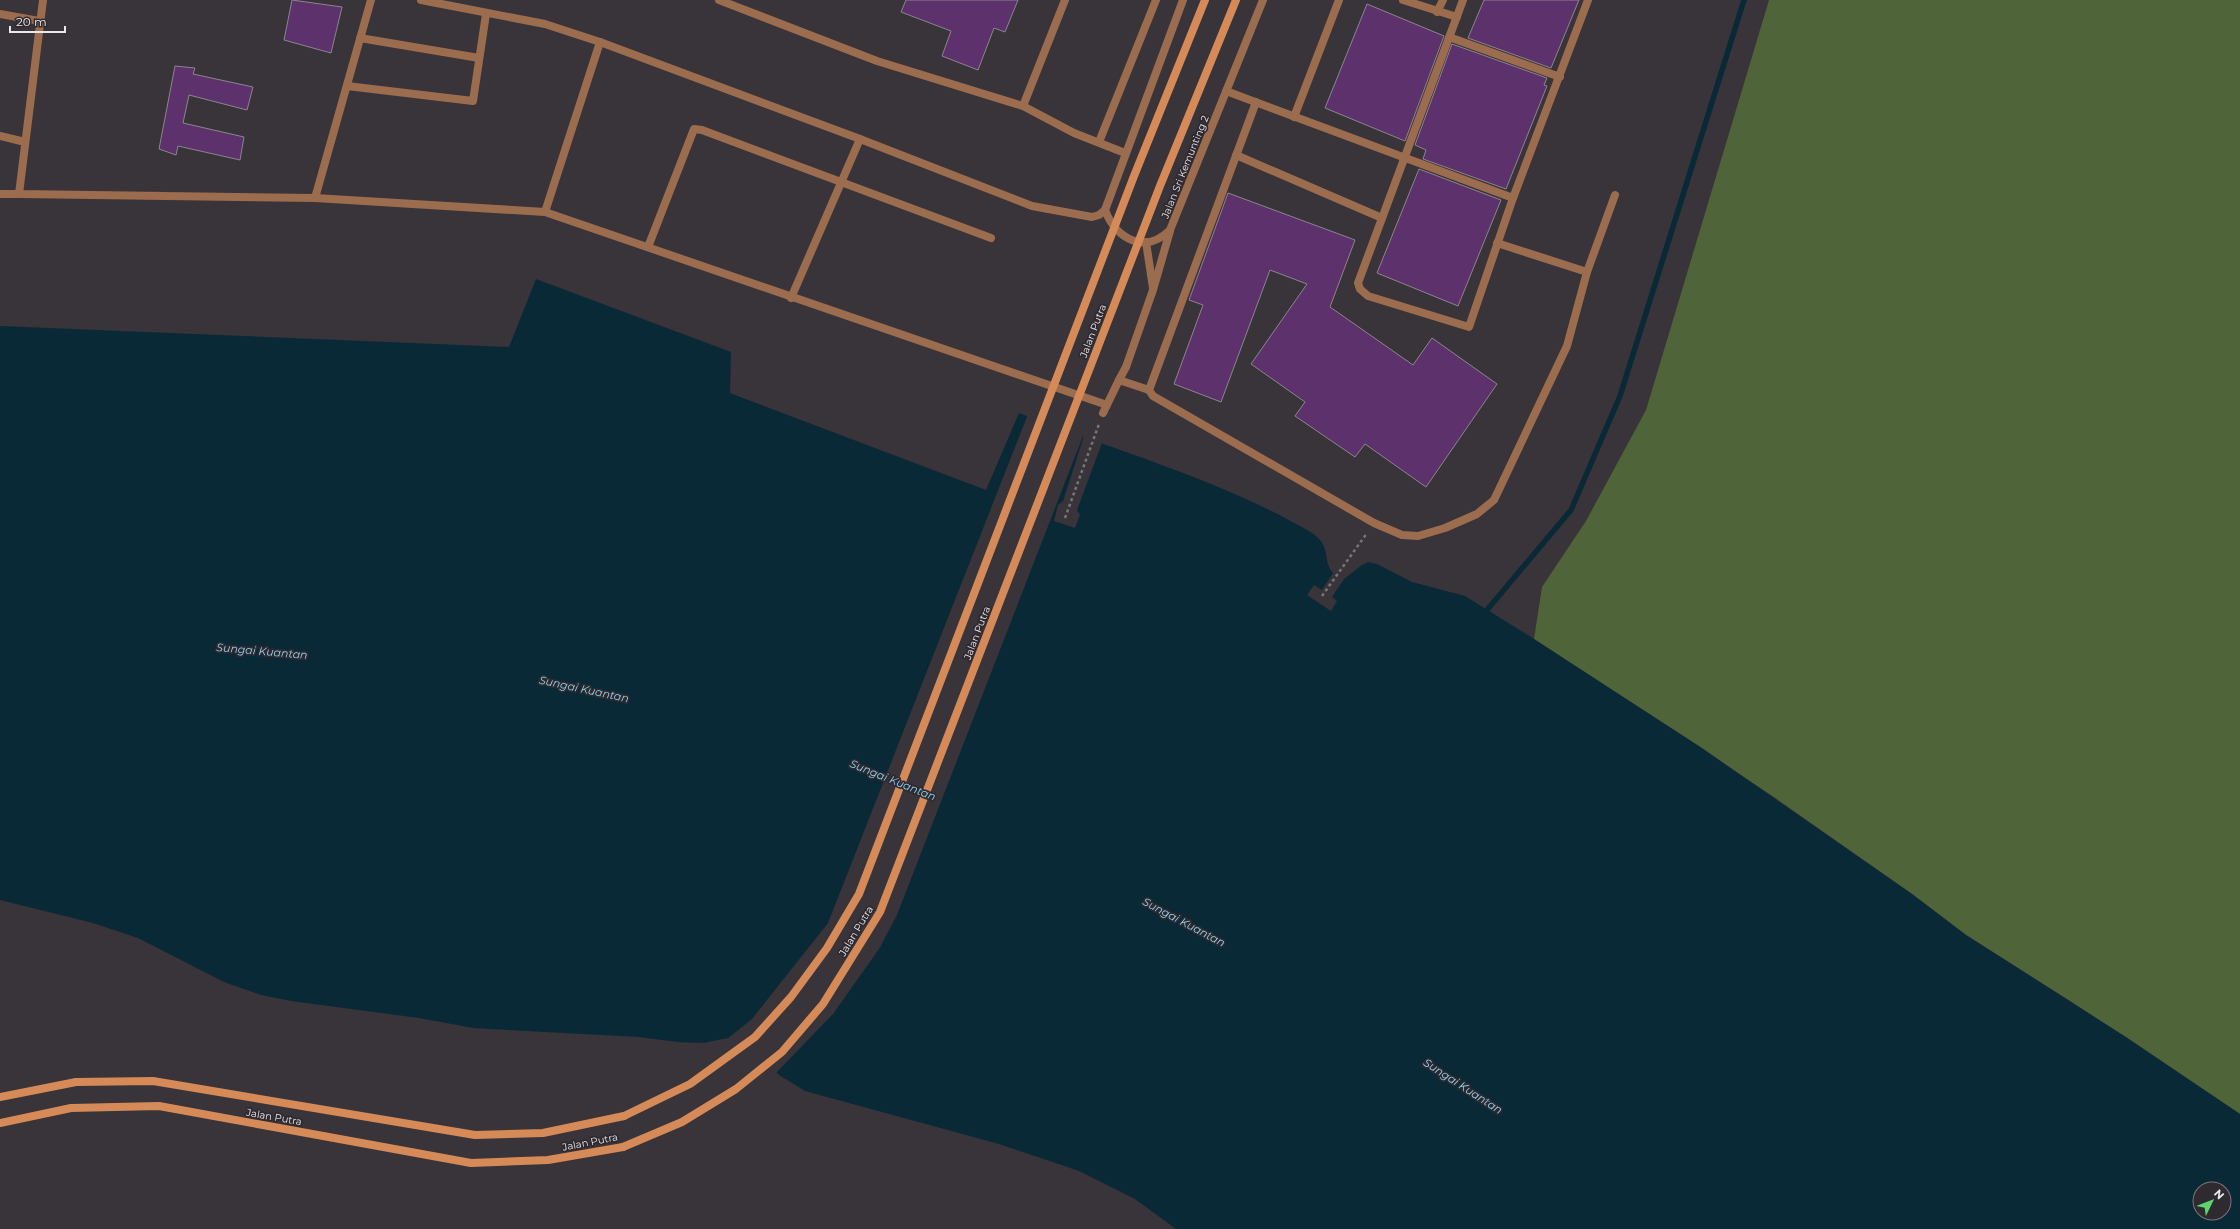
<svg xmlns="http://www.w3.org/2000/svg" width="2240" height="1229" viewBox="0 0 2240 1229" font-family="Montserrat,sans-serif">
  <rect width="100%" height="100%" fill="#383439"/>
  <!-- green -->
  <polygon fill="#4f6439" points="1769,0 2240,0 2240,1114 2070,1001 1966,935 1912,894 1771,795 1534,639 1542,587 1586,521 1646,410"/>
  <!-- water -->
  <path fill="#0a2936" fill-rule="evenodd" d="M536,279L731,352L730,393L986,490L1019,413C1108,448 1202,474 1287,519C1297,525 1313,531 1320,540C1332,555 1320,571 1344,579L1362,565L1368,562L1377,564L1412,582L1465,596L1534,639L1702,748L1912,894L1966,935L2126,1037L2240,1114V1229H1176L1135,1199L1079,1171L999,1144L805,1091L779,1075L752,1047L733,1037L703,1043L678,1042L639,1037L473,1028L419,1018L291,1001L261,995L224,982L138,938L93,923L0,900V326L509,347ZM2200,1189H2224V1213H2200Z"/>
  <!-- pier -->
  <g fill="#383439">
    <polygon points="1028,414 1083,436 897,915 879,949 833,1014 775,1074 744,1044 727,1039 752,1019 828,923"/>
    <polygon points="1084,436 1102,443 1077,510 1080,515 1075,528 1054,521 1058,505 1063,501"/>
    <polygon points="1334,572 1343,577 1346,576 1332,597 1337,601 1331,611 1307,595 1314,585 1322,590"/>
  </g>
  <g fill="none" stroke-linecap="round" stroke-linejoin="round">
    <!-- stream -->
    <polyline stroke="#0a2936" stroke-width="5.5" points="1487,610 1571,510 1620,396 1744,0"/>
  </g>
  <!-- building -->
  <g fill="#5d316c" stroke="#8b868d">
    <polygon points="292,0 342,7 331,53 284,40"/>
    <polygon points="906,0 1018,0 1005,32 994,28 978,70 942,56 951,31 901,12"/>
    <polygon points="1484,0 1579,0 1551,68 1468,38"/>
    <polygon points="1367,4 1444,36 1405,141 1325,108"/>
    <polygon points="1452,44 1547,78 1544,85 1547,86 1506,189 1423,159 1426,150 1415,145"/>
    <polygon points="175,66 195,68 193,74 253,87 247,110 189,95 183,123 244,137 240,160 178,146 176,155 159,149"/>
    <polygon points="1419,169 1501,200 1458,306 1377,273"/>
    <polygon points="1228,193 1355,240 1330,307 1413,365 1432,338 1497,384 1426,487 1365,444 1355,457 1295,416 1305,402 1251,364 1307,284 1270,270 1221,402 1174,384 1203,305 1189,300"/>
  </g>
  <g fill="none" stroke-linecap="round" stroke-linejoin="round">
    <!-- path -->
    <g stroke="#787579" stroke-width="2.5" stroke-dasharray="3 3" stroke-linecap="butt">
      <polyline points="1065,518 1099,424"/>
      <polyline points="1322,596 1367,533"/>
    </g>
    <!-- service -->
    <g stroke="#9c6c4e" stroke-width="8">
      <polyline points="43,0 19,194 315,198 545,212 1107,405"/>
      <polyline points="1403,0 1457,17"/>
      <polyline points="1463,0 1358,283 1360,289 1368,296 1469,327 1513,198 1588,0"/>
      <polyline points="1437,12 1443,0"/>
      <polyline points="0,14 39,21"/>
      <polyline points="1449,37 1560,77"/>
      <polyline points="360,38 479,58"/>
      <polyline points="347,86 473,101 486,14"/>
      <polyline points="1226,91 1513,198"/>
      <polyline points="1256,102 1149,390 1153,396 1374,523 1402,535 1418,536 1445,528 1477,514 1494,500 1567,346 1587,272 1615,195"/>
      <polyline points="1294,117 1339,0"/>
      <polyline points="0,136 25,142"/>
      <polyline points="1236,155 1382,218"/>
      <polyline points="315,198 371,0"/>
      <polyline points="545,212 600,42"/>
      <polyline points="1497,243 1587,272"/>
      <polyline points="648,247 694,129 702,130 991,238"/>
      <polyline points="791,298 860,139"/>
      <polyline points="1119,380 1126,367"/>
      <polyline points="1103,413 1119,380 1149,390"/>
    </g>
    <!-- minor -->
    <g stroke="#9c6c4e" stroke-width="8">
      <polyline points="421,0 545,24 600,42 860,139 1032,206 1092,217 1099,215 1105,210"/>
      <polyline points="719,0 877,61 1023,106 1074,133 1125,153"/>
      <path d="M1183,0L1105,210C1116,239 1145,255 1170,230L1263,0"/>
      <polyline points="1023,106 1065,0"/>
      <polyline points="1099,142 1156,0"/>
      <polyline points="0,194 19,194"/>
      <polyline points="1146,242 1153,288"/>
      <polyline points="1126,367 1153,290 1170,231"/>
    </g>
    <!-- secondary -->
    <g stroke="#d68a58" stroke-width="8">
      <polyline points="0,1097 76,1082 153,1081 475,1135 543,1133 624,1116"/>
      <polyline points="0,1123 71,1108 159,1106 471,1163 548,1160 623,1147"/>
    </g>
    <!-- secondary-bridge -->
    <g stroke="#d68a58" stroke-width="8">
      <polyline points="624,1116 690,1084 755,1037 791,997 827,948 859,894 1134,176 1205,0"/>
      <polyline points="623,1147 682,1122 736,1089 782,1052 823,1004 880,912 1160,186 1236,0"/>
    </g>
  </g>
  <g text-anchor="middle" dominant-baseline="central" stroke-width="3.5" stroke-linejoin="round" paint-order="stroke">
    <!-- street labels -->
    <g font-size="10" fill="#ebe8ec" stroke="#2e2a2f">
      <text transform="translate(1185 167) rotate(-68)">Jalan Sri Kemunting 2</text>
      <text transform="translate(1093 331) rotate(-69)">Jalan Putra</text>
      <text transform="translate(977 633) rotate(-69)">Jalan Putra</text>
      <text transform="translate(856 931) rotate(-59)">Jalan Putra</text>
      <text transform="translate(274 1117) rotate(10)">Jalan Putra</text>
      <text transform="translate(590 1142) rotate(-11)">Jalan Putra</text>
    </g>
    <!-- water labels -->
    <g font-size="11" font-style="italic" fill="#90d5f5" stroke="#2e2a2f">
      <text transform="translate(262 651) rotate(5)">Sungai Kuantan</text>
      <text transform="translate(584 689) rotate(12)">Sungai Kuantan</text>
      <text transform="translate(893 780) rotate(22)">Sungai Kuantan</text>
      <text transform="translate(1184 922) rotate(28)">Sungai Kuantan</text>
      <text transform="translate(1463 1086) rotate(33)">Sungai Kuantan</text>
    </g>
  </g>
  <!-- north arrow -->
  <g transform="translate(2212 1201) rotate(47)"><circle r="19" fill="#2e2a2f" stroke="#7a767b"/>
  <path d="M0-3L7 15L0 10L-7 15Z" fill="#5dd56d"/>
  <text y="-6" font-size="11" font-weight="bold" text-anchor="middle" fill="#ebe8ec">N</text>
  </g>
  <!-- scale -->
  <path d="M10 26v6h55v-6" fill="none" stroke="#ebe8ec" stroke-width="2"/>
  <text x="16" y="26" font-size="12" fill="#ebe8ec" stroke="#2e2a2f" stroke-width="3" paint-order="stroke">20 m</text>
</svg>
